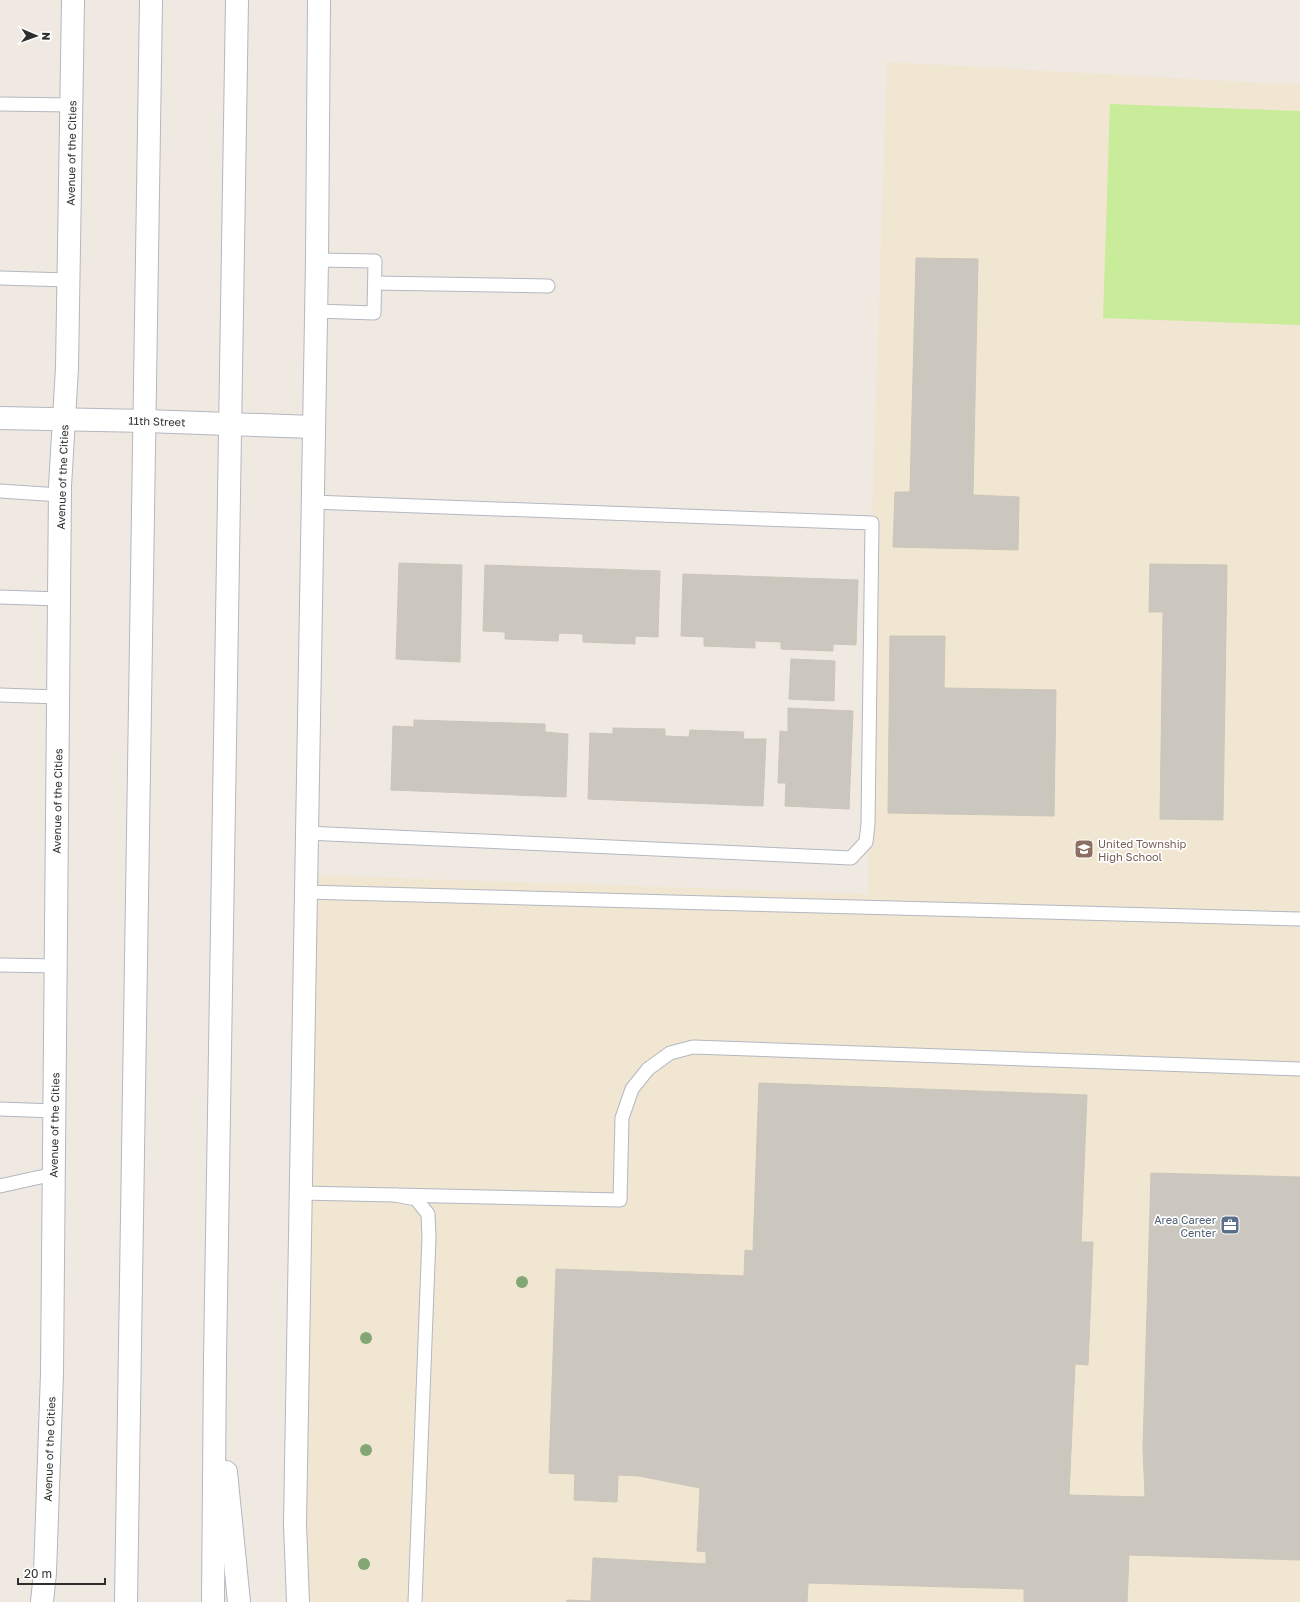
<svg xmlns="http://www.w3.org/2000/svg" width="1300" height="1602" viewBox="0 0 1300 1602" font-family="'Golos Text',sans-serif">
  <rect width="100%" height="100%" fill="#efe9e1"/>
  <!-- education -->
  <polygon fill="#f0e6d1" points="887,62 1300,85 1300,1602 298,1602 306,875 868,894 872,523"/>
  <!-- pitch -->
  <polygon fill="#c9ec9a" points="1110,104 1300,111 1300,325 1103,318"/>
  <!-- building -->
  <g fill="#cbc7bf" stroke="#cbc5ba">
    <polygon points="916,258 978,259 973,495 1019,497 1018,550 893,547 895,492 910,492"/>
    <polygon points="399,563 462,565 460,662 396,659"/>
    <polygon points="1150,564 1227,565 1223,820 1160,819 1163,612 1149,612"/>
    <polygon points="485,565 660,571 658,637 635,636 635,644 583,642 583,634 559,633 558,641 505,639 505,632 483,631"/>
    <polygon points="683,574 858,580 856,645 833,644 833,651 781,649 781,642 755,641 755,648 704,646 704,637 681,636"/>
    <polygon points="890,636 945,636 944,688 1056,690 1054,816 888,813"/>
    <polygon points="791,659 835,661 834,701 789,699"/>
    <polygon points="788,708 853,711 849,809 785,806 786,783 778,783 780,731 788,732"/>
    <polygon points="414,720 545,724 545,732 568,734 566,797 391,790 393,726 414,727"/>
    <polygon points="613,728 665,729 665,736 689,737 690,730 744,732 743,739 766,739 763,806 588,799 590,733 613,734"/>
    <polygon points="759,1083 1087,1095 1081,1242 1093,1242 1088,1365 1075,1364 1069,1495 1145,1497 1143,1448 1151,1173 1300,1177 1300,1560 1129,1555 1127,1602 1024,1602 1024,1589 808,1583 807,1602 567,1602 567,1600 591,1601 593,1558 706,1564 706,1552 697,1551 700,1488 639,1476 618,1475 617,1502 574,1500 575,1474 549,1473 556,1269 744,1276 745,1250 753,1251"/>
  </g>
  <g fill="none" stroke-linecap="round" stroke-linejoin="round">
    <!-- lane casing -->
    <g stroke="#b4b7c1" stroke-width="15">
      <g id="lane">
        <polyline points="0,104 72,105"/>
        <polyline points="0,278 69,280"/>
        <polyline points="375,283 548,286"/>
        <polyline points="316,311 374,313 375,261 317,260"/>
        <polyline points="0,491 60,495"/>
        <polyline points="0,597 59,599"/>
        <polyline points="0,695 58,697"/>
        <polyline points="306,833 851,858 866,842 868,824 872,523 312,502"/>
        <polyline points="305,892 1300,919"/>
        <polyline points="0,965 56,966"/>
        <polyline points="0,1109 54,1111"/>
        <polyline points="0,1186 54,1174"/>
        <polyline points="300,1193 395,1195 416,1199 428,1214 429,1237 415,1602"/>
        <polyline points="395,1195 620,1200 622,1118 632,1089 648,1069 670,1053 693,1047 1300,1069"/>
      </g>
    </g>
    <!-- secondary casing -->
    <g stroke="#b4b7c1" stroke-width="24">
      <g id="secondary">
        <polyline points="0,418 146,421 313,427"/>
        <polyline points="226,1472 239,1602"/>
        <polyline points="42,1602 45,1573 52,1373 60,486 67,368 73,0"/>
        <polyline points="126,1602 151,0"/>
        <polyline points="213,1602 215,1360 237,0"/>
        <polyline points="298,1602 295,1524 317,260 319,0"/>
      </g>
    </g>
    <!-- lane -->
    <use href="#lane" stroke="#fff" stroke-width="13"/>
    <!-- secondary -->
    <use href="#secondary" stroke="#fff" stroke-width="22"/>
  </g>
  <!-- trees -->
  <g fill="#84a574">
    <circle cx="522" cy="1282" r="6"/>
    <circle cx="366" cy="1338" r="6"/>
    <circle cx="366" cy="1450" r="6"/>
    <circle cx="364" cy="1564" r="6"/>
  </g>
  <!-- icons -->
  <defs>
    <g id="school-square" transform="scale(1)"><rect x="-9" y="-9" width="18" height="18" rx="4" fill="#8d6e63" stroke="#fff"/><path d="M0-5L7-2L0 1L-7-2ZM-4 1L0 2.5L4 1V4Q0 6-4 4Z" fill="#fff"/></g>
    <g id="office-square" transform="scale(1)"><rect x="-9" y="-9" width="18" height="18" rx="4" fill="#5c6f8a" stroke="#fff"/><path d="M-6-3h4V-5.5h4V-3h4V5H-6ZM-1-4.5V-3h2v-1.5ZM-6 0V1H6V0Z" fill="#fff"/></g>
  </defs>
  <g fill-rule="evenodd">
    <use href="#school-square" x="1084" y="849"/>
    <use href="#office-square" x="1230" y="1225"/>
  </g>
  <g text-anchor="middle" dominant-baseline="central" stroke-width="3.5" stroke-linejoin="round" paint-order="stroke">
    <!-- street labels -->
    <g font-size="11" fill="#2e2e2e" stroke="#fff">
      <text transform="translate(71 153) rotate(-89)">Avenue of the Cities</text>
      <text transform="translate(157 421) rotate(2)">11th Street</text>
      <text transform="translate(62 477) rotate(-88)">Avenue of the Cities</text>
      <text transform="translate(57 801) rotate(-89)">Avenue of the Cities</text>
      <text transform="translate(54 1125) rotate(-89)">Avenue of the Cities</text>
      <text transform="translate(49 1449) rotate(-88)">Avenue of the Cities</text>
    </g>
    <!-- education labels -->
    <g font-size="11" fill="#785e54" stroke="#fff" text-anchor="start">
      <text x="1098" y="843">United Township<tspan x="1098" dy="13">High School</tspan></text>
    </g>
    <!-- service labels -->
    <g font-size="11" fill="#4e5e75" stroke="#fff" text-anchor="end">
      <text x="1216" y="1219">Area Career<tspan x="1216" dy="13">Center</tspan></text>
    </g>
  </g>
  <!-- north arrow -->
  <g transform="translate(36 36) rotate(92)" stroke="#ffffff" stroke-width="3" paint-order="stroke">
  <path d="M0-3L7 15L0 10L-7 15Z" fill="#2e2e2e"/>
  <text y="-6" font-size="11" font-weight="bold" text-anchor="middle" fill="#2e2e2e">N</text>
  </g>
  <!-- scale -->
  <path d="M18 1578v6h87v-6" fill="none" stroke="#2e2e2e" stroke-width="2"/>
  <text x="24" y="1578" font-size="12" fill="#2e2e2e" stroke="#ffffff" stroke-width="3" paint-order="stroke">20 m</text>
</svg>
